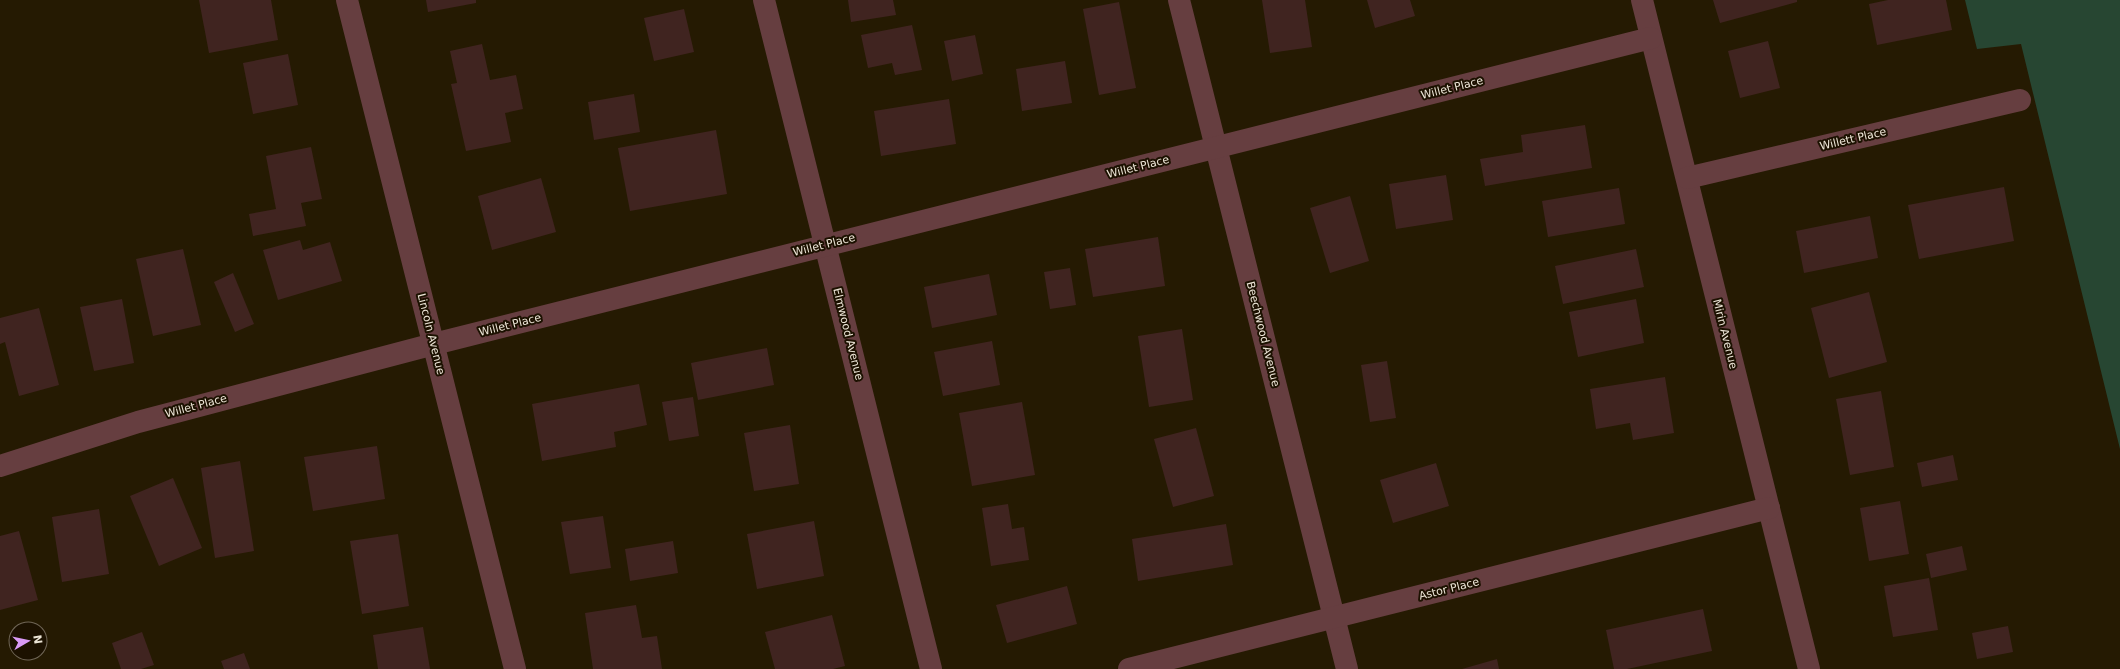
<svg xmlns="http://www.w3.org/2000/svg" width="2120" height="669" viewBox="0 0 2120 669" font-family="'DejaVu Sans',sans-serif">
  <rect width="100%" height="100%" fill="#251a02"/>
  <!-- green -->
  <polygon fill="#274632" points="1965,0 2120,0 2120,449 2021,44 1977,49"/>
  <!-- building -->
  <g fill="#402420">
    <polygon points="199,0 271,0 278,40 209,53"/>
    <polygon points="426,0 476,0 476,3 428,12"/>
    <polygon points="848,0 893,0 896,15 851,22"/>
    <polygon points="1262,0 1305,0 1312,47 1270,53"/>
    <polygon points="1367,0 1410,0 1415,16 1375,28"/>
    <polygon points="1713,0 1797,0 1797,2 1720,23"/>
    <polygon points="1888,0 1946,0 1952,30 1877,45 1869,4"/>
    <polygon points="1119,2 1136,88 1099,95 1083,9"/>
    <polygon points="684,9 694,52 654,61 644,18"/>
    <polygon points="912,25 922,70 895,75 892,63 868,68 861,35"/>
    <polygon points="975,35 983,74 952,81 944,41"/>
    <polygon points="1768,41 1780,88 1740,98 1728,51"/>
    <polygon points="482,44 490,80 516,75 523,109 505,113 511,142 466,151 451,84 457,83 450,51"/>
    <polygon points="288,54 298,105 253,114 243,63"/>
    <polygon points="1065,61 1072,103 1022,111 1016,69"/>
    <polygon points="634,94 640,132 594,140 588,102"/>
    <polygon points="949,99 956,144 881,156 874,111"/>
    <polygon points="1585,125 1592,168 1485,186 1480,159 1523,152 1521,135"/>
    <polygon points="716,130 727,194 630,211 618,148"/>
    <polygon points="311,147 322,199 301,203 306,226 253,236 249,214 276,209 266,156"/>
    <polygon points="1446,175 1453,220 1396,229 1389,184"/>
    <polygon points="541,178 556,232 492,250 478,196"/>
    <polygon points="2004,187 2014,241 1919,259 1908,205"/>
    <polygon points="1619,188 1625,224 1548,237 1542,201"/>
    <polygon points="1350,196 1369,261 1330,273 1310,208"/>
    <polygon points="1870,216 1878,258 1804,273 1796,231"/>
    <polygon points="1158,237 1165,286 1093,297 1085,249"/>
    <polygon points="300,240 303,250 330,242 342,281 278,300 263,250"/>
    <polygon points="183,249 201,325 153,336 136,259"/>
    <polygon points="1636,249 1644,287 1563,304 1555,266"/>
    <polygon points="1070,268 1076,305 1050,309 1044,272"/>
    <polygon points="233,273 254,324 235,332 214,282"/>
    <polygon points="989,274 997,315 932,328 924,287"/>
    <polygon points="1869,292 1887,362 1829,378 1811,308"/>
    <polygon points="122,299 134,363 94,371 80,307"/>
    <polygon points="1636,299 1644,343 1578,357 1569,312"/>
    <polygon points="39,308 59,385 19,396 5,342 0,344 0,318"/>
    <polygon points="1182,329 1193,400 1149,407 1138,336"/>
    <polygon points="992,341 1000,385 943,396 934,352"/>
    <polygon points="767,348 774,385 698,400 691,363"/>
    <polygon points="1387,361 1396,418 1370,422 1361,365"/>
    <polygon points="1665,377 1674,433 1633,440 1630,423 1596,429 1590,389"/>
    <polygon points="639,384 647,425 614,432 616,447 542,461 532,404"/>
    <polygon points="1881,391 1894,467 1850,475 1836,399"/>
    <polygon points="693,397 699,436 669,441 662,402"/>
    <polygon points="1022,402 1035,475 972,486 959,413"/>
    <polygon points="790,425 799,484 754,491 744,433"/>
    <polygon points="1196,428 1214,496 1173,507 1154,439"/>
    <polygon points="377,446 385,499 313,511 304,457"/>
    <polygon points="1953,455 1958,480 1922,487 1917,463"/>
    <polygon points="240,461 254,551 215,558 201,468"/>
    <polygon points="1436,463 1449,506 1393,523 1380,480"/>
    <polygon points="173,478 202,548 159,566 130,496"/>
    <polygon points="1900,501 1909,554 1869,561 1860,508"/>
    <polygon points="1008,504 1012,529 1024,527 1029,560 991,566 982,508"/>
    <polygon points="99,509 109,574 62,582 52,517"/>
    <polygon points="603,516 611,568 570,574 561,522"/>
    <polygon points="814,521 824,576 757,589 747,534"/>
    <polygon points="1226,524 1233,565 1138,581 1132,539"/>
    <polygon points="19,531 38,600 0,610 0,536"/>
    <polygon points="398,534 409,606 362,614 350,541"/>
    <polygon points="673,541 678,573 630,581 625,549"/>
    <polygon points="1962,546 1967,570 1931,578 1926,554"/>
    <polygon points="1929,578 1938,630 1893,637 1884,586"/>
    <polygon points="1067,586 1077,624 1007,643 996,605"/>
    <polygon points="636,605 642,638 657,636 662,669 593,669 585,613"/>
    <polygon points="1703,609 1712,651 1627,669 1614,669 1606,630"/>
    <polygon points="832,615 845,666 833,669 775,669 765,632"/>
    <polygon points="2008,626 2013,652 1977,659 1972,633"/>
    <polygon points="423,627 430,669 378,669 373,635"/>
    <polygon points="142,632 154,665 141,669 121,669 112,643"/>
    <polygon points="244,653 250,669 224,669 221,661"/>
    <polygon points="1497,659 1499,669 1462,669"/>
  </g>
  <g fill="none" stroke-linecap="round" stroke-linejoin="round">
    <!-- street -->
    <g stroke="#663e40" stroke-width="22">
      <polyline points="347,0 515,669"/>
      <polyline points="764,0 931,669"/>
      <polyline points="1179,0 1347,669"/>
      <polyline points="1642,0 1809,669"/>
      <polyline points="1687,178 2020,100"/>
      <polyline points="0,466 138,422 434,344 1651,38"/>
      <polyline points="1129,669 1769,508"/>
    </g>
  </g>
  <g text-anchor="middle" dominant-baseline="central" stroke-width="4" stroke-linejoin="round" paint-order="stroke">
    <!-- street labels -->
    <g font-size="11" fill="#ede6d7" stroke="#1c1100">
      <text transform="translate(1452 88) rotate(-14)">Willet Place</text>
      <text transform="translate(1853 139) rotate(-13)">Willett Place</text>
      <text transform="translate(1138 167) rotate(-14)">Willet Place</text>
      <text transform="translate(824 245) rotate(-14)">Willet Place</text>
      <text transform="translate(510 325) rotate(-14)">Willet Place</text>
      <text transform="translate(431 334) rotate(76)">Lincoln Avenue</text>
      <text transform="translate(848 334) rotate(76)">Elmwood Avenue</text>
      <text transform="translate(1263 334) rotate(76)">Beechwood Avenue</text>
      <text transform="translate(1725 334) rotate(76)">Mirin Avenue</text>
      <text transform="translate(196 406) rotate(-15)">Willet Place</text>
      <text transform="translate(1449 589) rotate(-14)">Astor Place</text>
    </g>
  </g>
  <!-- north arrow -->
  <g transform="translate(28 641) rotate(81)"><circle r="19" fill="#1c1100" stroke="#706656"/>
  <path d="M0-3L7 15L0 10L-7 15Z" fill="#da9af6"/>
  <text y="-6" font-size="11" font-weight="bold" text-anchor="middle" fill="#ede6d7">N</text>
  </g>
</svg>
